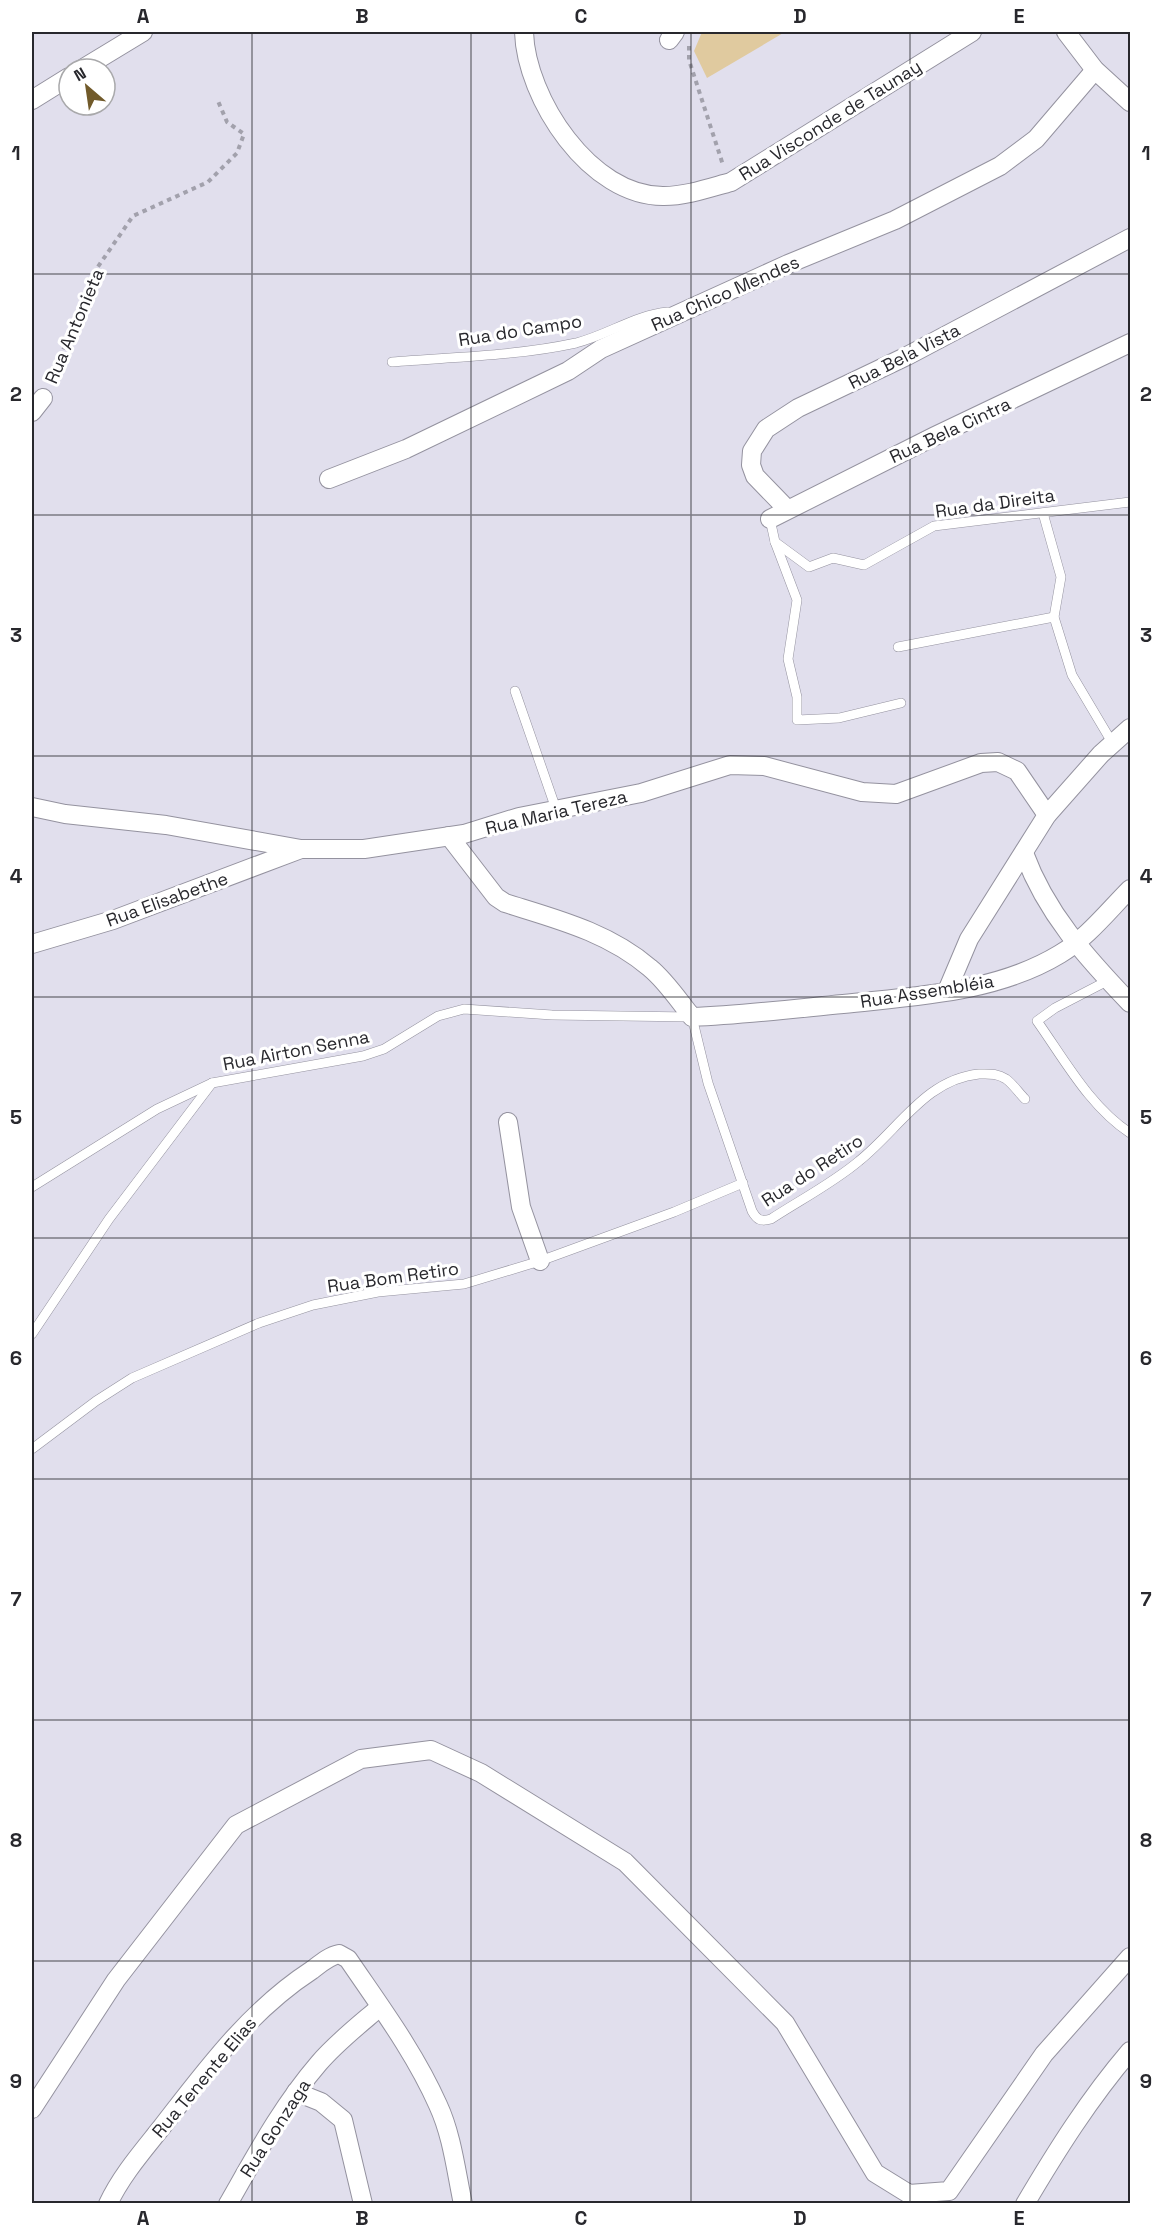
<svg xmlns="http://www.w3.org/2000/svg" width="1162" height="2235" viewBox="0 0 1162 2235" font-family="'Space Grotesk',sans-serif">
  <rect width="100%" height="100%" fill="#e1dfed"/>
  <!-- green -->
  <polygon fill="#e0ca9f" points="702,32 785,32 707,78 694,51"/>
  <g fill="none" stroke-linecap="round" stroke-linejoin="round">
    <!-- service casing -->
    <g stroke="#94929f" stroke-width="10">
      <g id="service">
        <path d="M392,362C453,357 516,356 576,343C608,335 635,315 668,312"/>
        <polyline points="1043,513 1061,577 1054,617 1072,675 1113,744"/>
        <polyline points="770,519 775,542 797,600 788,659 797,697 797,720 839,718 901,703"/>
        <polyline points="775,542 809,567 833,558 864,565 934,526 1130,502"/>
        <polyline points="898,647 1054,617"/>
        <polyline points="515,691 556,809"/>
        <path d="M1109,980L1055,1008L1037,1021C1064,1059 1090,1107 1130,1133"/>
        <path d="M32,1187L157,1109L212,1083L363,1056L384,1049L438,1016L464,1009L552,1015L692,1017L708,1083L752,1211C757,1220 761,1222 771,1219C800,1200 833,1183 859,1161C899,1129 926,1079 979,1074C989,1074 997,1073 1006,1079C1013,1084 1019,1093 1025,1099"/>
        <polyline points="32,1334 109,1219 212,1083"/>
        <polyline points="32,1449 96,1401 132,1378 259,1323 313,1305 378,1292 464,1284 540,1261 674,1212 743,1183"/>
      </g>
    </g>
    <!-- minor casing -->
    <g stroke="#94929f" stroke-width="20">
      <g id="minor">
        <path d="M524,32C526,98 590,197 664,196C686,196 709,188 731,182L972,32"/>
        <polyline points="1066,32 1095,70 1130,102"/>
        <polyline points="669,40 675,32"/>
        <polyline points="82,69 143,32"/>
        <polyline points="32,100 69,77"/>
        <polyline points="32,412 43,398"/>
        <polyline points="329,479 406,449 568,371 601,349 788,264 895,220 1000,166 1036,139 1095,70"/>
        <polyline points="787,509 755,476 751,465 752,451 766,429 798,408 907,356 1130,238"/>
        <polyline points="770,519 935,436 1130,343"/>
        <polyline points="32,807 65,814 166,825 301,849 364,849 464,834 519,817 641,793 730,765 764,766 862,792 896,794 981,763 998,762 1017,771 1047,815"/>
        <path d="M449,836L496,897L505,903C556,919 608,932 650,968C666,981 679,1001 692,1017C742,1015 792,1009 843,1004C915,996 996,993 1060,954C1087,938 1108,911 1130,889"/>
        <path d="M1024,853C1046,913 1086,957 1130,1003"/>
        <polyline points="32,944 113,920 301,849"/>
        <polyline points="947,991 969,939 1047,815 1101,754 1130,728"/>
        <polyline points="508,1122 521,1207 540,1261"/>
        <polyline points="296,2092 321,2102 343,2120 363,2204"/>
        <polyline points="32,2109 116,1980 236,1825 361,1759 431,1750 481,1773 625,1862 785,2023 875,2173 909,2194 949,2191 1044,2054 1130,1957"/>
        <path d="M108,2204C121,2176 142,2152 161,2128C206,2070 249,2011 312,1970C320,1964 329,1956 339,1954L348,1959C380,2006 415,2053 438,2105C452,2135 456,2171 463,2204"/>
        <path d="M228,2204C256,2155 282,2106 319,2063C337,2042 359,2025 380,2007"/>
        <path d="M1025,2204C1057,2150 1089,2099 1130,2051"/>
      </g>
    </g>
    <!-- path -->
    <g stroke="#a2a1ac" stroke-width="4" stroke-dasharray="4.5 4.5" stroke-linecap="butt">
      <polyline points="689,46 689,60 723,165"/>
      <polyline points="50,383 95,271 133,216 208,182 237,153 244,134 227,122 218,101"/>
    </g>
    <!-- service -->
    <use href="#service" stroke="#fff" stroke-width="9"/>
    <!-- minor -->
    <use href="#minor" stroke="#fff" stroke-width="18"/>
  </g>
  <!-- grid -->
  <path fill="none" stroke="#28282d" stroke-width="1.5" stroke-opacity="0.55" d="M252,32V2204M471,32V2204M691,32V2204M910,32V2204M32,274H1130M32,515H1130M32,756H1130M32,997H1130M32,1238H1130M32,1479H1130M32,1720H1130M32,1961H1130"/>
  <g text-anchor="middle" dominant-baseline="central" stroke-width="6" stroke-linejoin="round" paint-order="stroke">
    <!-- street labels -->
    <g font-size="18" fill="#28282d" stroke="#fff">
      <text transform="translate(830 120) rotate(-32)">Rua Visconde de Taunay</text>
      <text transform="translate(725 293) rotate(-24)">Rua Chico Mendes</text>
      <text transform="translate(74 326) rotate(-67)">Rua Antonieta</text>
      <text transform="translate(520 330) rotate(-9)">Rua do Campo</text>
      <text transform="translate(904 356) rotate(-27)">Rua Bela Vista</text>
      <text transform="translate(950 430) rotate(-25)">Rua Bela Cintra</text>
      <text transform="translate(995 503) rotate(-8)">Rua da Direita</text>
      <text transform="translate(556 812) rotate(-13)">Rua Maria Tereza</text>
      <text transform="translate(167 899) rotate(-20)">Rua Elisabethe</text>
      <text transform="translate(927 991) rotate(-9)">Rua Assembléia</text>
      <text transform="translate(296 1050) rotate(-11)">Rua Airton Senna</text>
      <text transform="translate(812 1170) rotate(-33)">Rua do Retiro</text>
      <text transform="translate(393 1277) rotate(-8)">Rua Bom Retiro</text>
      <text transform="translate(204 2077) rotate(-50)">Rua Tenente Elias</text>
      <text transform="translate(275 2128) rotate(-57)">Rua Gonzaga</text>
    </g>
  </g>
  <!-- border -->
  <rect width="1162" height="2235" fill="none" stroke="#ffffff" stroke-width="66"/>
  <!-- north arrow -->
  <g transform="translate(87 87) rotate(331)"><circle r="28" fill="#ffffff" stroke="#a9a9ab" stroke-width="1.5"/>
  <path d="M0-4.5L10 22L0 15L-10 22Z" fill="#715a2a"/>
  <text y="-9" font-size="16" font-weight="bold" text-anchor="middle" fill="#28282d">N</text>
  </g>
  <rect x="33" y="33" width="1096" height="2169" fill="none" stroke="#28282d" stroke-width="2"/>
  <g font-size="20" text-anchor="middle" font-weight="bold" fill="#28282d">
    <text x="143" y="23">A</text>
    <text x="362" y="23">B</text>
    <text x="581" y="23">C</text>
    <text x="800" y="23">D</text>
    <text x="1019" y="23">E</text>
    <text x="16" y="160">1</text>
    <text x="1146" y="160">1</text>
    <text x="16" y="401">2</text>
    <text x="1146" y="401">2</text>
    <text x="16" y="642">3</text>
    <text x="1146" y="642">3</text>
    <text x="16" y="883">4</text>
    <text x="1146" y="883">4</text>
    <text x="16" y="1124">5</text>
    <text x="1146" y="1124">5</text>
    <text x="16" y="1365">6</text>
    <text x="1146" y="1365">6</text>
    <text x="16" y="1606">7</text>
    <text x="1146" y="1606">7</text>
    <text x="16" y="1847">8</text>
    <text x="1146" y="1847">8</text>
    <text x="16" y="2088">9</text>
    <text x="1146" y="2088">9</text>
    <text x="143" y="2225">A</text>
    <text x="362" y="2225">B</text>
    <text x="581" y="2225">C</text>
    <text x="800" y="2225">D</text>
    <text x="1019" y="2225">E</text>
  </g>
</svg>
